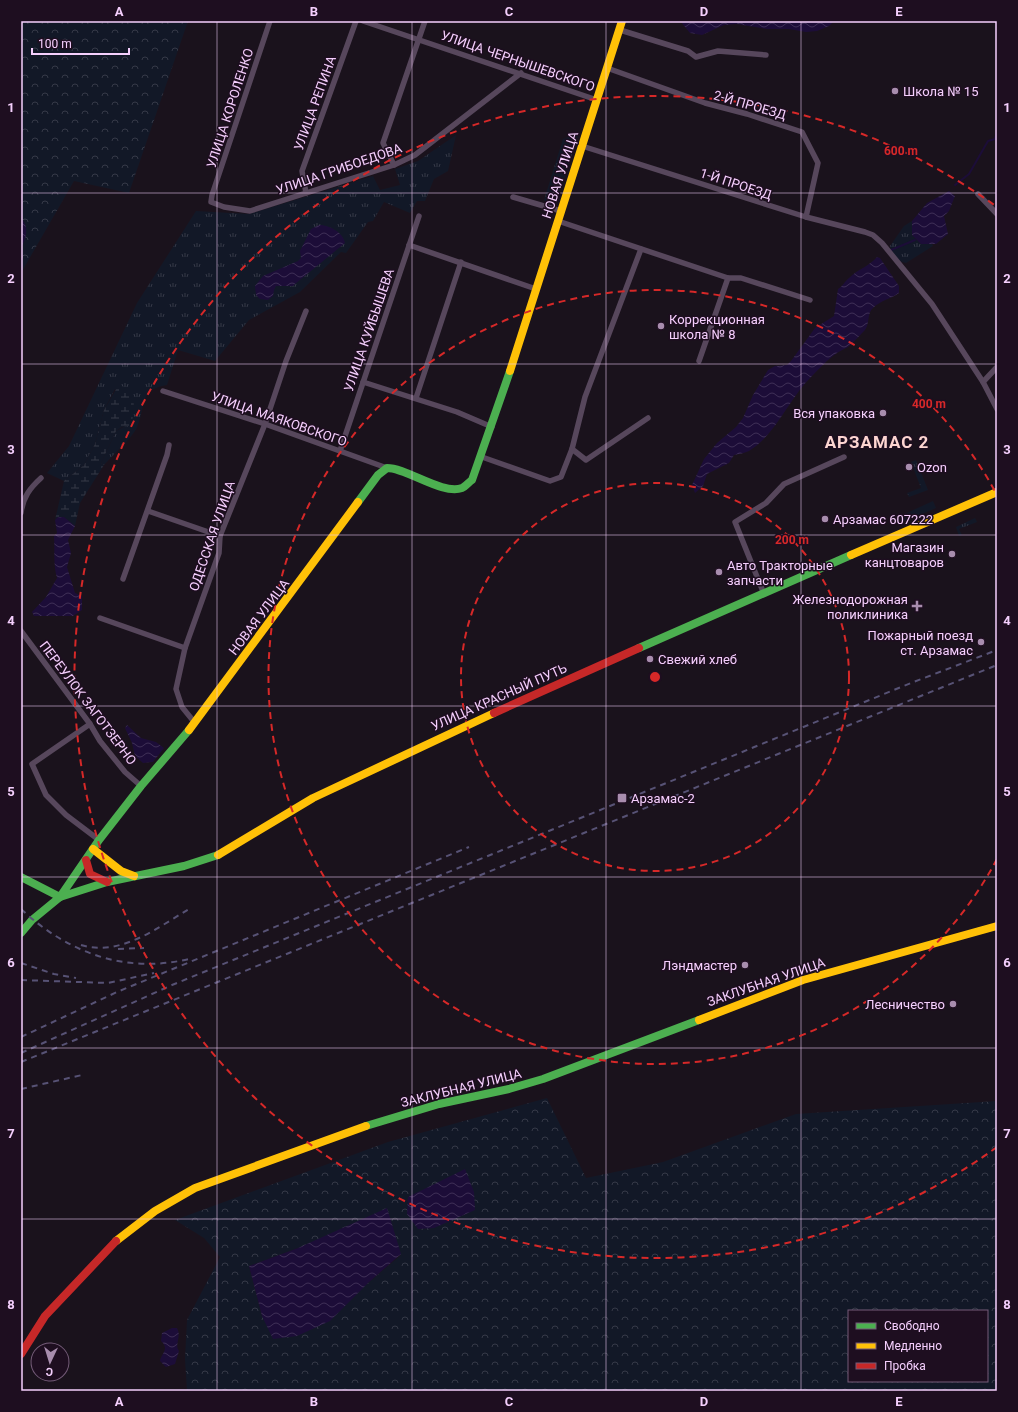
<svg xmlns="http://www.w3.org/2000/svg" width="1018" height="1412" viewBox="0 0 1018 1412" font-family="Roboto,sans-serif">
  <defs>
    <pattern id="grass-tufts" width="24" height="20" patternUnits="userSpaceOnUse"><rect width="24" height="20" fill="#121827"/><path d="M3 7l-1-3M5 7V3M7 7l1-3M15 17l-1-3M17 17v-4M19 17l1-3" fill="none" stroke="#353947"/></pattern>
    <pattern id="forest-crowns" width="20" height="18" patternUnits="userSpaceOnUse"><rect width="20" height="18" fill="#121827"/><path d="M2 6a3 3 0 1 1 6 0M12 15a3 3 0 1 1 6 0" fill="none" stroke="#353947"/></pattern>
    <pattern id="wetland-marsh" width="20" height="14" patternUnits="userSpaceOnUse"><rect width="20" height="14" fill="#121827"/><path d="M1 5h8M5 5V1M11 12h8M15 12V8" fill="none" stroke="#353947"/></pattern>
    <pattern id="water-waves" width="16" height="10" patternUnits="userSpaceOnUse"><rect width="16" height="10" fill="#1c0d38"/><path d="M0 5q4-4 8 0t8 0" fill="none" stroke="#3e2f56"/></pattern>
  </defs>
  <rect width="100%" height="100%" fill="#1a121c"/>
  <!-- grass -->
  <g fill="url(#grass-tufts)">
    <polygon points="579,133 555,206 548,204 544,200 563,139"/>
    <path d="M456,135L448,171L434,179L425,201H417L410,213L384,202L373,221L368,222L346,253L341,252L300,292L249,320L215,361L178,350L167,385C138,389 146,408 137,427C133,437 112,456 104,465L101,463L116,431L131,423V419L115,389L104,410L95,444L84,465L64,481L47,473L69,446L137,303L196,211L249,214L373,176L380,190L400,185L395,169L418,161Z"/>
    <path d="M912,221V235L921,244H932L933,246L906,263C898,262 891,254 890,246L904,226Z"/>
    <polygon points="916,460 928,490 909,497 907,493 921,488 911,462"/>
    <polygon points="933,501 936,508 899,524 898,517"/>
    <polygon points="975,518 977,522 959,529 962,535 959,536 956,527"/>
  </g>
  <!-- forest -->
  <g fill="url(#forest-crowns)" fill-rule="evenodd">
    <polygon points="21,21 188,21 129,193 74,181 21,273"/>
    <path d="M547,1098L586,1178L663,1162L796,1114L997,1101V1391H187L185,1359L187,1320L220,1257L204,1238L175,1220L388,1142ZM298,1248L401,1255L368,1283L262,1316L249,1266ZM849,1311H987V1381H849Z"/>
  </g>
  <!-- wetland -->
  <path fill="url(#wetland-marsh)" d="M118,386C137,385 137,416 129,426L122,427L116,431L101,463L104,465L80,503L75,526L64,517H58L55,520L64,481L84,465L95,444L104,410Z"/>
  <!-- water -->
  <g fill="url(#water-waves)">
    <polygon points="670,21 834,21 829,26 817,31 806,32 789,29 767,29 737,24 724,25 702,35 690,33 681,22"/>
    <polygon points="949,191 955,196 949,211 944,216 948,234 936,244 921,244 912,235 912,221 927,203"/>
    <path d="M21,218C29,226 27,238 21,247Z"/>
    <path d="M319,225C329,225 343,232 345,243L295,284L293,286H276L274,290L273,296L268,300L260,299L256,295L255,286L263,276L298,261L301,258L300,251L311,229Z"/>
    <path d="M877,257L880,258L899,286V293C891,299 881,300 873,308C867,313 870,323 865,330C863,332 850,346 848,347C844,349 840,351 837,353C828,359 819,369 812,376C790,397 775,436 749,451C745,453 739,454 734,455L729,463L707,474L703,486L695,493L692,485L704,459L717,443L736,427L743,418L753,395L768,370L775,366L787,365L791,361L815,328L834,316L838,289C843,286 844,282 849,278C858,269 868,267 877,257Z"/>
    <path d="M58,517H64L75,526L68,540L71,553L67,567L75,593L82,596V610L73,616H34L32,612L46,597L57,578C53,564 55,550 54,536L57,533L55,520Z"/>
    <polygon points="127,725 141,738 156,742 164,748 153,762 143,763 135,756 132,743 125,728"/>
    <polygon points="465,1169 474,1192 475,1210 434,1228 418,1229 407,1214 408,1197"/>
    <polygon points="387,1208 401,1254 368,1283 330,1321 297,1336 273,1339 262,1316 249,1266 298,1248"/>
    <path d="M172,1328H177C182,1336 174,1345 179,1351L175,1364L166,1367L160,1361C161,1354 170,1349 161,1341L162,1333Z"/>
  </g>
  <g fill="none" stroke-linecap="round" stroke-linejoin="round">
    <!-- stream -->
    <g stroke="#1c0d38" stroke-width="2">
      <polyline points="955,185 969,174 988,141 995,139 997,132"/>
      <polyline points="891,250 915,240"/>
    </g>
    <!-- street -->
    <g stroke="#57475c" stroke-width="5.5">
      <polyline points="270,21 212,195 211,202 224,207 250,211 394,165 415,155 521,73"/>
      <polyline points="363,21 597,100"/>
      <polyline points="620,30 688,51 696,57 718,51 766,55"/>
      <polyline points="607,68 705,103 747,114 802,132 818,163 806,217"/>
      <polyline points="582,146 806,217 865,232 873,235 882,243 932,304 983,382 997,409"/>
      <polyline points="394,165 383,143 425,21"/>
      <polyline points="306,193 302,171 356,21"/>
      <polyline points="978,194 997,214"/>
      <polyline points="513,197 561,211"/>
      <polyline points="558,221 728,278 699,361"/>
      <polyline points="409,245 536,289"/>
      <polyline points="728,278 741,278 810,300"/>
      <polyline points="363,382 457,412 492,427"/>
      <polyline points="983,382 997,367"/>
      <polyline points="163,391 265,424 387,468"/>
      <polyline points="416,398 461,262"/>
      <polyline points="572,449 586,460 648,418"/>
      <polyline points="340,451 419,216"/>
      <polyline points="482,457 550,481 561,477 572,449 585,397 641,249"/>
      <polyline points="148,511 220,536"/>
      <path d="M21,513C23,497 30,488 41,478"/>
      <polyline points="123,579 167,455 169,445"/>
      <polyline points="764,594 735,522 766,503 784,484 844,457"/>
      <polyline points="100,618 185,648"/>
      <polyline points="21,631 90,724 100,741 125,772 141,786"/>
      <polyline points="195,723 182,707 176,689 185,648 219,553 220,536 265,424 286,361 306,311"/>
      <polyline points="90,724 32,764 46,795 66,815 99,840"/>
    </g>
    <!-- fast -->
    <g stroke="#4caf50" stroke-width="8">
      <path d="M358,502L378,475L387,468C407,468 442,495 462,488C465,487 469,482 472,480L510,371"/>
      <polyline points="639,648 851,555"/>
      <polyline points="21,877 60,897 99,840 141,786 189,730"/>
      <polyline points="21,933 32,920 60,897 107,882 184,866 218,855"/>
      <polyline points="366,1126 439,1104 509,1089 543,1079 699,1020"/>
    </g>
    <!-- slow -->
    <g stroke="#ffc107" stroke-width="8">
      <polyline points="510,371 622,21"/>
      <polyline points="851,555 997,492"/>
      <polyline points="189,730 358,502"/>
      <polyline points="93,849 121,871 134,876"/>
      <polyline points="218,855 313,798 494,713"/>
      <polyline points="699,1020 803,980 997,926"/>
      <polyline points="116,1241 155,1211 195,1188 366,1126"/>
    </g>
    <!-- jam -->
    <g stroke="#c62828" stroke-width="8">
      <polyline points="494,713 639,648"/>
      <polyline points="86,860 90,874 107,882"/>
      <polyline points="21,1354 45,1316 116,1241"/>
    </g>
    <!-- rail -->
    <g stroke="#575275" stroke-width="2" stroke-dasharray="6 5" stroke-linecap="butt">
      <path d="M21,909C68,953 125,974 189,959"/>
      <path d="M81,945C120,957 157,928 189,909"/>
      <polyline points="118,949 144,948"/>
      <polyline points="21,963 54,974 76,978"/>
      <polyline points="21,980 108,983 154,973"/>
      <polyline points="21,1037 117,992 469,847"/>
      <polyline points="21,1053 172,985 911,683 997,650"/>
      <polyline points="21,1062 997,665"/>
      <polyline points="21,1089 82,1075"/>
    </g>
  </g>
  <!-- grid -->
  <path fill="none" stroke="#f5cffd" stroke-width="1" stroke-opacity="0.55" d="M217,21V1391M412,21V1391M606,21V1391M801,21V1391M21,193H997M21,364H997M21,535H997M21,706H997M21,877H997M21,1048H997M21,1219H997"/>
  <!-- distance rings -->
  <g fill="none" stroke="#d62828" stroke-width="2" stroke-dasharray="7 5">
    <circle cx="655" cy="677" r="194"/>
    <path d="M997 859A387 387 0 1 1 997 495"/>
    <path d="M997 1147A581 581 0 1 1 997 207"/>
  </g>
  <!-- markers -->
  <g fill="#a88dae" stroke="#1e0e20" stroke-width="1.5">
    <circle cx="895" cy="91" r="4"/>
    <circle cx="661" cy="326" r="4"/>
    <circle cx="883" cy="413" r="4"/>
    <circle cx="909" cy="467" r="4"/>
    <circle cx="825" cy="519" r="4"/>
    <circle cx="952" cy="554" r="4"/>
    <circle cx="719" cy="572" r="4"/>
    <path d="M915 600h4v4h4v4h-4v4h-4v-4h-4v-4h4z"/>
    <circle cx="981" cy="642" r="4"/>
    <circle cx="650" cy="659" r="4"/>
    <rect x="617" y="793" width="10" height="10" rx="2"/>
    <circle cx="745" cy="965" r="4"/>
    <circle cx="953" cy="1004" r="4"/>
  </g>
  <g text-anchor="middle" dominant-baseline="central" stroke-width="3" stroke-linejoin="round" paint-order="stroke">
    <!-- street labels -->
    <g font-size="13" fill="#f5cffd" stroke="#1e0e20">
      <text transform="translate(518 61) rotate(19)">УЛИЦА ЧЕРНЫШЕВСКОГО</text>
      <text transform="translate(315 103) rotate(-70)">УЛИЦА РЕПИНА</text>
      <text transform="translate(750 105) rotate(16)">2-Й ПРОЕЗД</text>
      <text transform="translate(230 108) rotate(-72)">УЛИЦА КОРОЛЕНКО</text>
      <text transform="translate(339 169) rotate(-19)">УЛИЦА ГРИБОЕДОВА</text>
      <text transform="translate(560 175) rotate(-72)">НОВАЯ УЛИЦА</text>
      <text transform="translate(736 184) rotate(18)">1-Й ПРОЕЗД</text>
      <text transform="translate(369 330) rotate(-71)">УЛИЦА КУЙБЫШЕВА</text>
      <text transform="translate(279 419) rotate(19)">УЛИЦА МАЯКОВСКОГО</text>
      <text transform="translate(212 536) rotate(-71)">ОДЕССКАЯ УЛИЦА</text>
      <text transform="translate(259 617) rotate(-53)">НОВАЯ УЛИЦА</text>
      <text transform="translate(499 697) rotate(-24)">УЛИЦА КРАСНЫЙ ПУТЬ</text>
      <text transform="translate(88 703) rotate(53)">ПЕРЕУЛОК ЗАГОТЗЕРНО</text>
      <text transform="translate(766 982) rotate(-19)">ЗАКЛУБНАЯ УЛИЦА</text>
      <text transform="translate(461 1088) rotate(-14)">ЗАКЛУБНАЯ УЛИЦА</text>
    </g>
    <!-- poi labels -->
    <g font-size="13" fill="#f5cffd" stroke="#1e0e20" text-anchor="start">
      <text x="903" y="91">Школа № 15</text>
      <text x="669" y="319">Коррекционная<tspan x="669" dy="15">школа № 8</tspan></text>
      <text x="875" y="413" text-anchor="end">Вся упаковка</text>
      <text x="917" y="467">Ozon</text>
      <text x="833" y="519">Арзамас 607222</text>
      <text x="944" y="547" text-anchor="end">Магазин<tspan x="944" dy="15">канцтоваров</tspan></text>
      <text x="727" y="565">Авто Тракторные<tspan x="727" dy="15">запчасти</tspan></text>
      <text x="908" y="599" text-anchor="end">Железнодорожная<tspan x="908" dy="15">поликлиника</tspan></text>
      <text x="973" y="635" text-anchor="end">Пожарный поезд<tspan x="973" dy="15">ст. Арзамас</tspan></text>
      <text x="658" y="659">Свежий хлеб</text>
      <text x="631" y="798">Арзамас-2</text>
      <text x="737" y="965" text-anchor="end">Лэндмастер</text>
      <text x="945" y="1004" text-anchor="end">Лесничество</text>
    </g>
    <!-- district labels -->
    <g font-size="17" font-weight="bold" letter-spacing="1" fill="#fdd5d1" stroke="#1e0e20">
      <text x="877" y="442">АРЗАМАС 2</text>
    </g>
  </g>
  <circle cx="655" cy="677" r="6" fill="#d62828" stroke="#1e0e20" stroke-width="2"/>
  <g font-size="12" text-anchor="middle" font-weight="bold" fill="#d62828" stroke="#1e0e20" stroke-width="3" stroke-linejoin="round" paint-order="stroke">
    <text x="901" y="155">600 m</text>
    <text x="929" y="408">400 m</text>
    <text x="792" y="544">200 m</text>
  </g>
  <!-- border -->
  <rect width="1018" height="1412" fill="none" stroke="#1e0e20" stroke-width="44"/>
  <!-- legend -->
  <rect x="848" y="1310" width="140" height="72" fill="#1e0e20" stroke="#745b78"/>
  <rect x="856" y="1323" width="20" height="6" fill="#4caf50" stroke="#745b78"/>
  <text x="884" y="1330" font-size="12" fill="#f5cffd">Свободно</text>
  <rect x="856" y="1343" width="20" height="6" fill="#ffc107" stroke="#745b78"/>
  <text x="884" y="1350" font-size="12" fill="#f5cffd">Медленно</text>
  <rect x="856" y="1363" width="20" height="6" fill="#c62828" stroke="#745b78"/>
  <text x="884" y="1370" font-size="12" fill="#f5cffd">Пробка</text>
  <!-- north arrow -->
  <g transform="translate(50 1362) rotate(184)"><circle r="19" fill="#1e0e20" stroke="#745b78"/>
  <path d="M0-3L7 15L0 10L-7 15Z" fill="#a88dae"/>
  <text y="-6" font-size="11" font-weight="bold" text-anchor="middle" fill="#f5cffd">С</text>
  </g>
  <!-- scale -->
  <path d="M32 48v6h97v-6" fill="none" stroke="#f5cffd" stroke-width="2"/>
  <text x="38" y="48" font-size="12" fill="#f5cffd" stroke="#1e0e20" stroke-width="3" paint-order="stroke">100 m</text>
  <rect x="22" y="22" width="974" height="1368" fill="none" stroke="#f5cffd" stroke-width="1.5"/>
  <g font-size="13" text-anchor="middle" font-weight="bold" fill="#f5cffd">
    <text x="119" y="16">A</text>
    <text x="314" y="16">B</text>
    <text x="509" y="16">C</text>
    <text x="704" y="16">D</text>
    <text x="899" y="16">E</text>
    <text x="11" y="112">1</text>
    <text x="1007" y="112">1</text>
    <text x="11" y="283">2</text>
    <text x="1007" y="283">2</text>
    <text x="11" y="454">3</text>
    <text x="1007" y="454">3</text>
    <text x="11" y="625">4</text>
    <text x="1007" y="625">4</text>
    <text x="11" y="796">5</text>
    <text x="1007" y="796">5</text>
    <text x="11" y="967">6</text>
    <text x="1007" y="967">6</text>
    <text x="11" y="1138">7</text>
    <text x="1007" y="1138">7</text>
    <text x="11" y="1309">8</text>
    <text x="1007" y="1309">8</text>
    <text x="119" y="1406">A</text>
    <text x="314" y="1406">B</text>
    <text x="509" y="1406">C</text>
    <text x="704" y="1406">D</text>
    <text x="899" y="1406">E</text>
  </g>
</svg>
